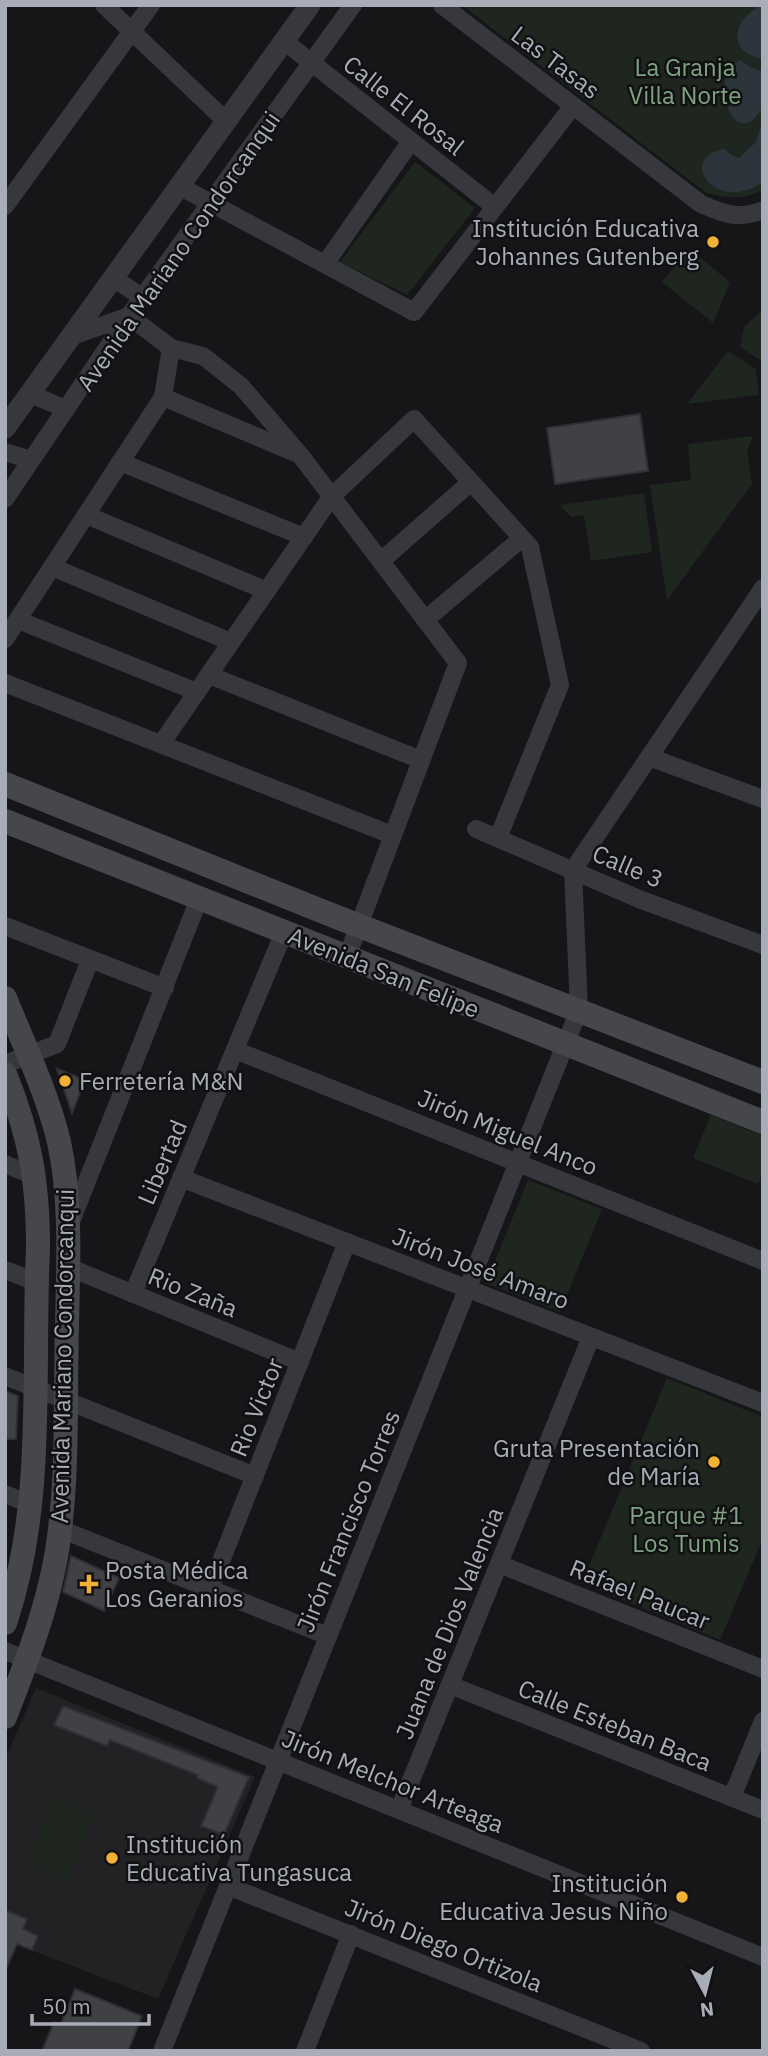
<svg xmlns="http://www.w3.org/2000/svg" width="768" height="2056" viewBox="0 0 768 2056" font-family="'IBM Plex Sans',sans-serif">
  <rect width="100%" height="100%" fill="#161618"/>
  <!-- built -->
  <polygon fill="#222225" points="36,1688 255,1777 158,1999 5,1940 5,1760"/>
  <!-- green -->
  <g fill="#1e261f">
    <path d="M462,5H763V189C743,201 727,198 706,193Z"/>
    <polygon points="415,162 475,208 407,295 340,262"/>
    <polygon points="689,249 730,282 713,323 662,282"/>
    <polygon points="763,309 763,362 740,347 744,327"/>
    <polygon points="728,351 756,369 759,395 687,404"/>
    <polygon points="753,436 747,451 752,484 667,600 650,485 691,480 688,444"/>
    <polygon points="644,493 652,552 591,561 584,515 571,517 560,505"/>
    <polygon points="711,1115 763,1136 763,1172 758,1184 693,1158"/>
    <polygon points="528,1180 602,1209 560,1312 486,1283"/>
    <polygon points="667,1378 763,1417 763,1538 720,1640 582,1583"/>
    <polygon points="53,1797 95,1814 68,1880 26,1863"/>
  </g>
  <!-- water -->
  <g fill="#2c353c">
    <path d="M763,5V59C725,53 733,17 763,5Z"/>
    <path d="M740,60L752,68L763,71C763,82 764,94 763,105C762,111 761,109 758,114C739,139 724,108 724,89C724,81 727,74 730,67Z"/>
    <path d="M763,120V182C716,215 675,157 725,149L731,155L739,158L756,142Z"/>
  </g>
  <!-- building -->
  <g fill="#404145" stroke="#303034" stroke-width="2">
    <polygon points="640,414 648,471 555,484 547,428"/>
    <polygon points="57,1069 85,1080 72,1113"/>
    <polygon points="5,1391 18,1396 16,1439 5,1439"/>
    <polygon points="71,1556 119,1578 104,1611 63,1592"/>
    <polygon points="63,1706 249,1777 224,1835 201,1826 218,1787 197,1778 198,1775 110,1740 107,1746 54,1725"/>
    <polygon points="5,1910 27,1919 23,1929 38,1936 32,1950 17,1944 5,1971"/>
    <polygon points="75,1989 142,2016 128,2051 42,2051 54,2022 61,2024"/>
  </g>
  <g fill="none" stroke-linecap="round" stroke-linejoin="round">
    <!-- minor -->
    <g stroke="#37383d" stroke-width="18">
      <polyline points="104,5 226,121"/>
      <path d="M442,5L701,204C724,214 738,220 763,210"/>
      <polyline points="284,41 495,207"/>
      <polyline points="179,186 414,312 573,106"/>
      <polyline points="5,206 151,5"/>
      <polyline points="325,264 411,141"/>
      <polyline points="113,278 142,297"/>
      <polyline points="171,348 203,356 241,386 301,456 458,663 347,957"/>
      <polyline points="30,394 66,409"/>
      <polyline points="163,397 298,454"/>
      <polyline points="5,452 31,460"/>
      <polyline points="120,462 304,537"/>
      <polyline points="5,499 129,316 353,5"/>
      <polyline points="86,515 267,591"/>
      <polyline points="381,561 471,482"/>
      <polyline points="52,567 231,642"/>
      <polyline points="18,620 197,692"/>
      <polyline points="425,620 521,539"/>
      <polyline points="5,639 163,397 171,348 129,316 72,336"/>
      <polyline points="209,675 421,760"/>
      <polyline points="5,683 392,835"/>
      <polyline points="161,744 332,496 414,419 530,547 560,685 498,838"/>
      <polyline points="649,757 763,799"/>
      <polyline points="476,829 639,899 763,945"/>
      <polyline points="5,926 165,988"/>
      <polyline points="235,1050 763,1261"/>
      <polyline points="5,1064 57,1044 90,960"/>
      <polyline points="5,1164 34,1176"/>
      <polyline points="181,1178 763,1403"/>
      <polyline points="70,1224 199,899"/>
      <polyline points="68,1267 300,1362"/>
      <polyline points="5,1270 37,1282"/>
      <polyline points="133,1294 284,932"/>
      <polyline points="5,1376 255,1476"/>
      <polyline points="5,1494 30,1504"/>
      <polyline points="60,1529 328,1636"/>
      <polyline points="499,1564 763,1669"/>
      <polyline points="210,1589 347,1242"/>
      <polyline points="5,1651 763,1957"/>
      <polyline points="450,1685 763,1810"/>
      <polyline points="732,1797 763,1721"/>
      <polyline points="399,1810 591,1337"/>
      <polyline points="228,1886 641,2051"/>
      <polyline points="162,2051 579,1010 573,870 763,588"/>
      <polyline points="305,2051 351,1934"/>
    </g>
    <!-- tertiary -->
    <polyline stroke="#37383d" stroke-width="21" points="5,428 310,5"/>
    <!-- secondary -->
    <g stroke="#45474d" stroke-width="24">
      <polyline points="5,784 339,918 763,1082"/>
      <polyline points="5,821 763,1122"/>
      <path d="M5,998C24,1045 47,1092 59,1142C72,1202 68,1266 67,1327C65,1394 68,1462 60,1529C53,1594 29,1656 5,1717"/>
      <path d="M5,1074C30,1136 38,1181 38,1248C32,1372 46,1504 5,1623"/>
    </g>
  </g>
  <!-- markers -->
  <g fill="#f2b134" stroke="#111113" stroke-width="2.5">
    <circle cx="713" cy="242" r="7"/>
    <circle cx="65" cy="1081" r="7"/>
    <circle cx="714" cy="1462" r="7"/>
    <path d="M85.5 1573.5h7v7h7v7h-7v7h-7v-7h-7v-7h7z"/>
    <circle cx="112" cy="1858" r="7"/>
    <circle cx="682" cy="1897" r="7"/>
  </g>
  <g text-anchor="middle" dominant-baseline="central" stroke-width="5" stroke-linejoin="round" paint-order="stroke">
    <!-- street labels -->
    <g font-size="24" fill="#a8adb8" stroke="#111113">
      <text transform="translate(556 62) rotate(37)">Las Tasas</text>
      <text transform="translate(404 105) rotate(38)">Calle El Rosal</text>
      <text transform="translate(178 251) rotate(-55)">Avenida Mariano Condorcanqui</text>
      <text transform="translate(628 866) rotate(23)">Calle 3</text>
      <text transform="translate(384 972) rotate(22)">Avenida San Felipe</text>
      <text transform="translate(508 1132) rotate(22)">Jirón Miguel Anco</text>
      <text transform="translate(162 1162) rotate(-67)">Libertad</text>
      <text transform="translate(481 1268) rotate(21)">Jirón José Amaro</text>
      <text transform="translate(193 1292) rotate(22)">Rio Zaña</text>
      <text transform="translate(62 1356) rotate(-89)">Avenida Mariano Condorcanqui</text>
      <text transform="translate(256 1407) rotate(-68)">Rio Victor</text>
      <text transform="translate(348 1521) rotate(-68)">Jirón Francisco Torres</text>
      <text transform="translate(640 1594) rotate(22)">Rafael Paucar</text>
      <text transform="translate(449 1623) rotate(-68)">Juana de Dios Valencia</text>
      <text transform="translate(615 1725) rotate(22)">Calle Esteban Baca</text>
      <text transform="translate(393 1781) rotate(22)">Jirón Melchor Arteaga</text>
      <text transform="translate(444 1945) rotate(22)">Jirón Diego Ortizola</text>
    </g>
    <!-- park labels -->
    <g font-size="24" fill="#7fa381" stroke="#111113">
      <text x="685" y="67">La Granja<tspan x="685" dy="28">Villa Norte</tspan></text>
      <text x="686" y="1515">Parque #1<tspan x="686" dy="28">Los Tumis</tspan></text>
    </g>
    <!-- poi labels -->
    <g font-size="24" fill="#a8adb8" stroke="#111113" text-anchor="end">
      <text x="699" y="228">Institución Educativa<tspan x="699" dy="28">Johannes Gutenberg</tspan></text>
      <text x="79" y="1081" text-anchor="start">Ferretería M&amp;N</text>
      <text x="700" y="1448">Gruta Presentación<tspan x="700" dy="28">de María</tspan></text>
      <text x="105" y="1570" text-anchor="start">Posta Médica<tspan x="105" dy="28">Los Geranios</tspan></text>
      <text x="126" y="1844" text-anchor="start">Institución<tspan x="126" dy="28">Educativa Tungasuca</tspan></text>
      <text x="668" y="1883">Institución<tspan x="668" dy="28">Educativa Jesus Niño</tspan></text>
    </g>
  </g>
  <!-- border -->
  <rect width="768" height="2056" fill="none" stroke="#a8adb8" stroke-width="14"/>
  <!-- north arrow -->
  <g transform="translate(705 1993) rotate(173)" stroke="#111113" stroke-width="5" paint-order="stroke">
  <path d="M0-5L12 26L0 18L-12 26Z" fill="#a8adb8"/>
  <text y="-10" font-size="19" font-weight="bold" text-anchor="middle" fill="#a8adb8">N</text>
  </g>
  <!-- scale -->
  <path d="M32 2014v10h117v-10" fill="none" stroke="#a8adb8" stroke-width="3.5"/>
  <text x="42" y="2014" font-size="21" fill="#a8adb8" stroke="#111113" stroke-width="5" paint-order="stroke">50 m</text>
</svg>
